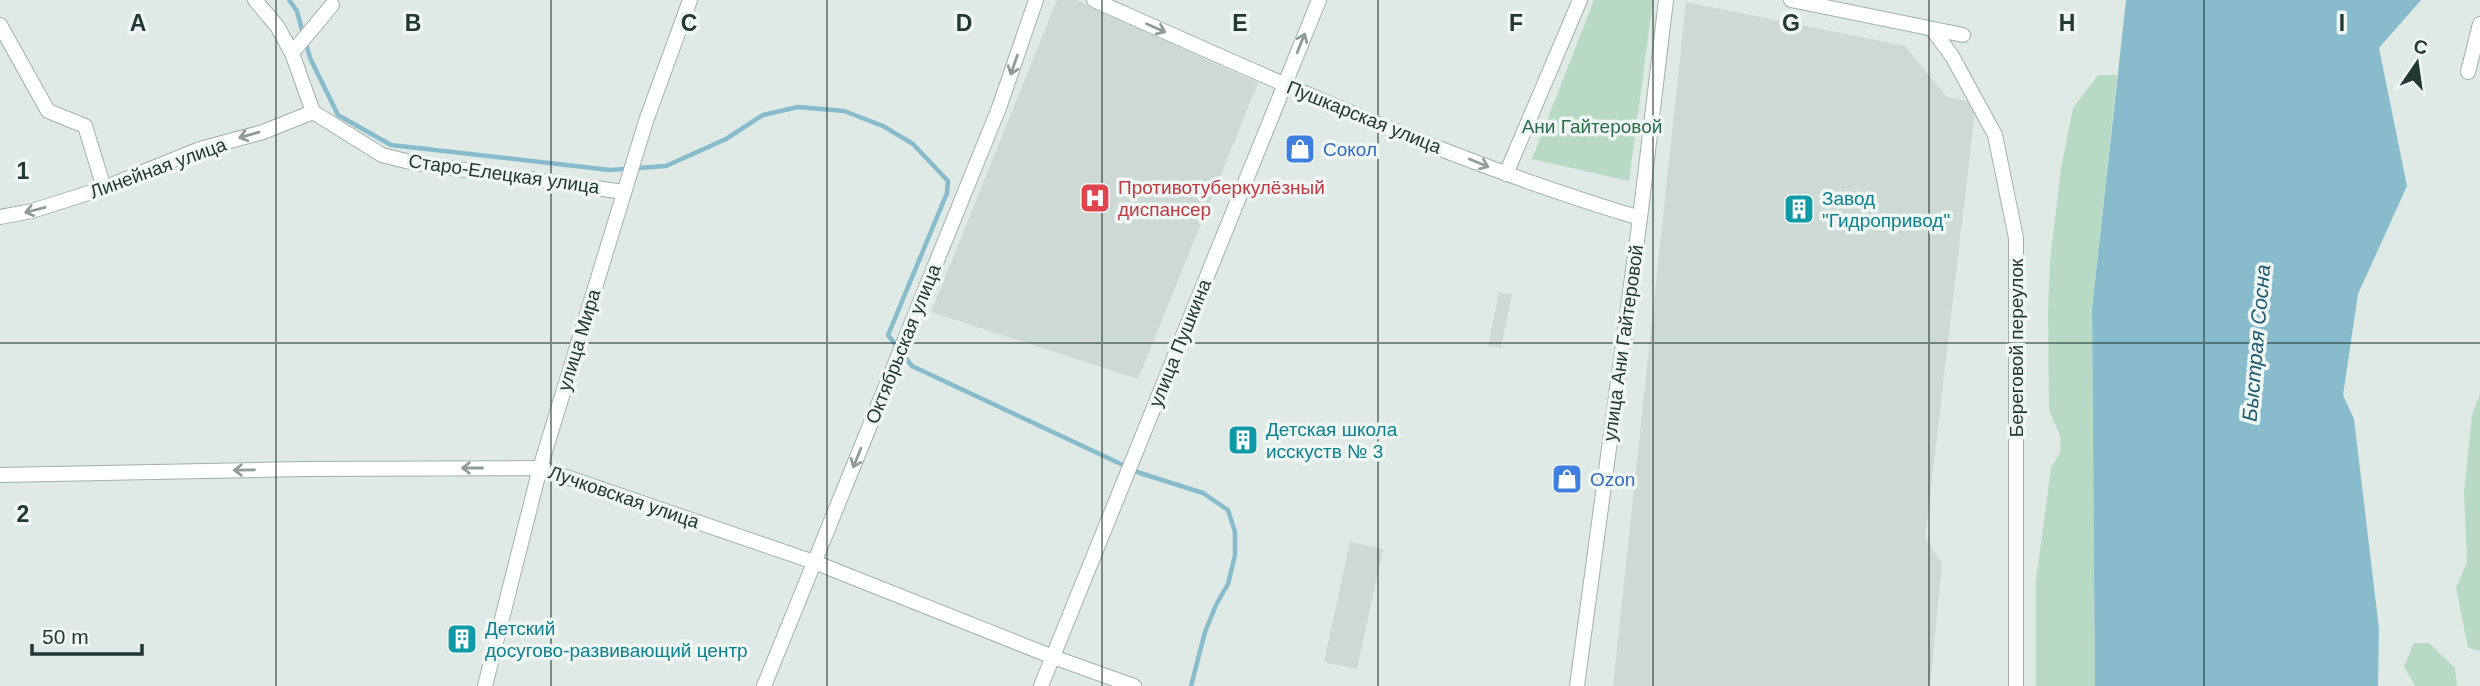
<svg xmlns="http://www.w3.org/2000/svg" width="2480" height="686" viewBox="0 0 2480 686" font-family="Helvetica,sans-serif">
  <rect width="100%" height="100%" fill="#dfe9e6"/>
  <!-- built -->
  <g fill="#cdd9d5">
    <polygon points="1057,0 1076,0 1258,83 1138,379 931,312"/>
    <polygon points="1686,2 1905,46 1947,97 1976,103 1925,538 1942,563 1930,686 1613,686"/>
    <polygon points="1499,292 1512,295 1501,348 1488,346"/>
    <polygon points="1350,542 1383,549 1357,669 1324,662"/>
  </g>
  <!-- green -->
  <g fill="#b8dac5">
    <polygon points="1594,0 1653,0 1629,181 1532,159"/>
    <polygon points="2098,75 2117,75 2092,309 2095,686 2036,686 2036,581 2051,468 2061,451 2060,435 2049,410 2048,313 2050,260 2061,169 2073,108"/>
    <polygon points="2480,394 2480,651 2468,648 2456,588 2467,562 2464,492 2472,415"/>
    <polygon points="2414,643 2429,643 2455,668 2457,686 2415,686 2404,666"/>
  </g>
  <!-- water -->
  <polygon fill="#88bccd" points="2126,0 2421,0 2379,48 2407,186 2358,294 2343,395 2354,419 2379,629 2378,686 2095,686 2092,309"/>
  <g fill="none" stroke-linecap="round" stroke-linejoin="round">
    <!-- stream -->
    <g stroke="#88bccd" stroke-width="4.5">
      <polyline points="289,0 297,11 303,34"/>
      <polyline points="306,43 310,58 338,115 391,145 610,170 666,166 726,139 763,115 798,107 844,111 883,126 913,144 948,181 947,193 888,335 912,366 1140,473 1203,493 1228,510 1235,532 1235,555 1228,584 1216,605 1205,632 1191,686"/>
    </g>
    <!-- minor casing -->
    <g stroke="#a2b0ad" stroke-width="16">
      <g id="minor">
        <polyline points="255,0 277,26 292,53 313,112 382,155 414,163 624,192"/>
        <path d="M1094,0C1273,80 1452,162 1640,218"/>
        <polyline points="1791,0 1963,35"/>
        <polyline points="0,25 48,111 85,126 104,188"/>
        <polyline points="1932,29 1952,56 1995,135 2016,238 2016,686"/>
        <polyline points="292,53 332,5"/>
        <polyline points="2468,72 2480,24"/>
        <polyline points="1506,174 1580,0"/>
        <polyline points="0,217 32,211 104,188 200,149 263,132 313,112"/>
        <polyline points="0,475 303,469 540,468 814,562 1053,657 1134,686"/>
        <polyline points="485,686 540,468 646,121 690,0"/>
        <polyline points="764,686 999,108 1036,0"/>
        <polyline points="1041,686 1319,0"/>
        <polyline points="1577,686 1640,218 1666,0"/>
      </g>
    </g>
    <!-- minor -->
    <use href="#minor" stroke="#fff" stroke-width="14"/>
  </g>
  <!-- one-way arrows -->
  <defs><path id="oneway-shaft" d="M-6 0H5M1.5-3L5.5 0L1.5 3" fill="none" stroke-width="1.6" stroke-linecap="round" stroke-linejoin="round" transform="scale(1.75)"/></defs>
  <g stroke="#909c9a">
    <use href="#oneway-shaft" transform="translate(1156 28) rotate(24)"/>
    <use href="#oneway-shaft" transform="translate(1301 43) rotate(-68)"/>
    <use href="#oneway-shaft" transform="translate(1014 65) rotate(109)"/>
    <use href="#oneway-shaft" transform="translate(249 135) rotate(164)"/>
    <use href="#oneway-shaft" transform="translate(1479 163) rotate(22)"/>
    <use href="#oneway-shaft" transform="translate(35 210) rotate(165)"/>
    <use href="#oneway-shaft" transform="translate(857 458) rotate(112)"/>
    <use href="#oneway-shaft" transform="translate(472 468) rotate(180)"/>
    <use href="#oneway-shaft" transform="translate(244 470) rotate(179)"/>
  </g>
  <!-- grid -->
  <path fill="none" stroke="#213834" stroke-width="2" stroke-opacity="0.55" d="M276,0V686M551,0V686M827,0V686M1102,0V686M1378,0V686M1653,0V686M1929,0V686M2204,0V686M0,343H2480"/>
  <!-- icons -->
  <defs>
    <g id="shop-square" transform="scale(1.575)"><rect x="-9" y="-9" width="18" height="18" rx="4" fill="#3f7fe0" stroke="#eff6f3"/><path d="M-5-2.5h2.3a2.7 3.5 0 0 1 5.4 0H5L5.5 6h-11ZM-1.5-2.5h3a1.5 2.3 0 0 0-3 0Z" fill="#fff"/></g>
    <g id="hospital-square" transform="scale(1.575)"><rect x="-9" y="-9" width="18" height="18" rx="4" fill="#e0444e" stroke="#eff6f3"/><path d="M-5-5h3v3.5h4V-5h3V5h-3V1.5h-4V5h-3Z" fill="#fff"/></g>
    <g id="building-square" transform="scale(1.575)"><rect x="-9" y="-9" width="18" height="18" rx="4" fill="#0f9aa8" stroke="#eff6f3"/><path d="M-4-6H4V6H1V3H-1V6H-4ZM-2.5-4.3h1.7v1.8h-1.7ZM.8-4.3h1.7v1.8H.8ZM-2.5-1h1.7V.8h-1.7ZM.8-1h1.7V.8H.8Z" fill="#fff"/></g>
  </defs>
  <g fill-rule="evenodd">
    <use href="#shop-square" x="1300" y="149"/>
    <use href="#hospital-square" x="1095" y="198"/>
    <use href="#building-square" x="1799" y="209"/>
    <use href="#building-square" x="1243" y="440"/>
    <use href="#shop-square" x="1567" y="479"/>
    <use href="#building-square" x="462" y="639"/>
  </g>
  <g text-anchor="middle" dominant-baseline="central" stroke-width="7" stroke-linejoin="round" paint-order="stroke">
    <!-- street labels -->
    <g font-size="19" fill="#213834" stroke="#eff6f3">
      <text transform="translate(1364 117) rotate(22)">Пушкарская улица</text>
      <text transform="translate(158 168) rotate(-20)">Линейная улица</text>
      <text transform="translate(504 174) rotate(8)">Старо-Елецкая улица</text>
      <text transform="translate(579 340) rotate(-73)">улица Мира</text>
      <text transform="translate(1180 343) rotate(-68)">улица Пушкина</text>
      <text transform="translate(1623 343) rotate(-82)">улица Ани Гайтеровой</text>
      <text transform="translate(903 344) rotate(-68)">Октябрьская улица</text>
      <text transform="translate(2016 348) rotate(-90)">Береговой переулок</text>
      <text transform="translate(624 497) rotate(19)">Лучковская улица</text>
    </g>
    <!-- park labels -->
    <g font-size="19" fill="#2d6d4c" stroke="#eff6f3">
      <text x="1592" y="126">Ани Гайтеровой</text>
    </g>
    <!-- shop labels -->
    <g font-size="19" fill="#366cbe" stroke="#eff6f3" text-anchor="start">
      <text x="1323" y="149">Сокол</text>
      <text x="1590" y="479">Ozon</text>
    </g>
    <!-- health labels -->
    <g font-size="19" fill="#be3a42" stroke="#eff6f3" text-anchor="start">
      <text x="1118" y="187">Противотуберкулёзный<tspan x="1118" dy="22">диспансер</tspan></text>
    </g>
    <!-- culture labels -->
    <g font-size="19" fill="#0d838f" stroke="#eff6f3" text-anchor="start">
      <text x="1822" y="198">Завод<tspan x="1822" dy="22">"Гидропривод"</tspan></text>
      <text x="1266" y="429">Детская школа<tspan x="1266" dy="22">исскуств № 3</tspan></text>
      <text x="485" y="628">Детский<tspan x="485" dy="22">досугово-развивающий центр</tspan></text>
    </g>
    <!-- water labels -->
    <g font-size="21" font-style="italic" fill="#1e5b71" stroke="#eff6f3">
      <text transform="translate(2256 343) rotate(-85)">Быстрая Сосна</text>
    </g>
  </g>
  <g font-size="23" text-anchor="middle" font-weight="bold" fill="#213834" stroke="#eff6f3" stroke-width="7" stroke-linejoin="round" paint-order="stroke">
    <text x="138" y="31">A</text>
    <text x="413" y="31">B</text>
    <text x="689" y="31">C</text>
    <text x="964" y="31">D</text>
    <text x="1240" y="31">E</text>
    <text x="1516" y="31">F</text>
    <text x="1791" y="31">G</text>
    <text x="2067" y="31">H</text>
    <text x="2342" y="31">I</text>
    <text x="23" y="179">1</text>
    <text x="23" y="522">2</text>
  </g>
  <!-- north arrow -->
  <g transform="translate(2417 63) rotate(13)" stroke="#eff6f3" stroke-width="5" paint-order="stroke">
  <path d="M0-5L12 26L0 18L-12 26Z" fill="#213834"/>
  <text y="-10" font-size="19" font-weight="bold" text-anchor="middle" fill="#213834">С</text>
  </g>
  <!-- scale -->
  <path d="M32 644v10h110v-10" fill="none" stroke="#213834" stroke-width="3.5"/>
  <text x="42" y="644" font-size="21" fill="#213834" stroke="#eff6f3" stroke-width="5" paint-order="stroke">50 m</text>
</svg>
